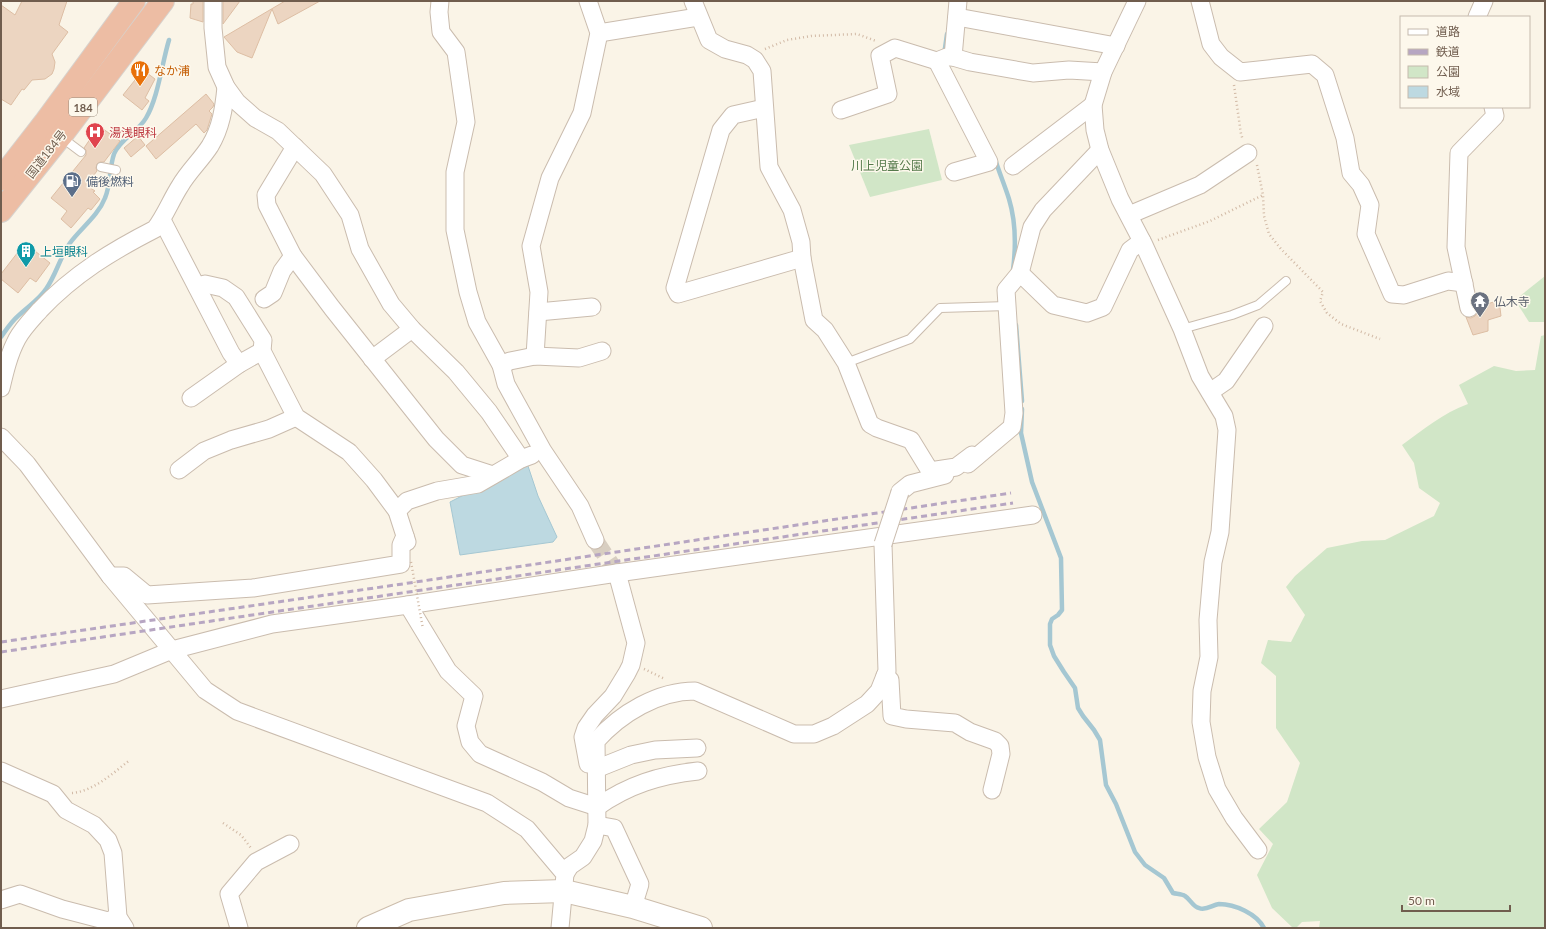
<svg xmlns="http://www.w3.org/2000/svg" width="1546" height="929" viewBox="0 0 1546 929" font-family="Lato,'Noto Sans JP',sans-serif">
  <rect width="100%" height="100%" fill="#faf4e7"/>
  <!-- green -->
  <g fill="#d1e6c7">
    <polygon points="929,129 942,180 870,197 849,145"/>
    <polygon points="1545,276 1545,322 1529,322 1515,300"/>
    <path d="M1545,335V928H1319L1320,921L1302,922L1296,928H1293L1272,908L1257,875L1273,844L1259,829L1287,802L1300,763L1276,728V676L1261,663L1268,640L1291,642L1305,615L1286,587L1295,576L1327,548L1362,541L1385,540L1434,516L1440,503L1419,488L1414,463L1402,445C1423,430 1443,413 1468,404L1459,385L1494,366L1516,371L1535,370L1541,336Z"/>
  </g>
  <!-- water -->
  <polygon fill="#bdd9e1" stroke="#a5c7d2" points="527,463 538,496 557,537 553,542 460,555 450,502"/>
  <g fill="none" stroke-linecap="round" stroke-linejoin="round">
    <!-- stream -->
    <g stroke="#a5c7d2" stroke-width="4.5">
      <polyline points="944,55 947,34"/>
      <path d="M995,159C999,172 1005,186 1009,199C1016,222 1016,246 1013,270"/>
      <polyline points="1016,325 1022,401"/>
      <path d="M1,337C6,330 11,322 18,316C27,307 39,300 46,289C56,275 60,257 70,243C81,228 98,216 105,198C111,184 109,169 114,154C120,139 138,132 146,118C158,98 162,63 169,40"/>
      <path d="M1022,409L1021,433L1032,482L1061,558L1062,610L1058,615L1052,619L1050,624V645L1054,656L1064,672L1075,688L1078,708L1083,716L1094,730L1100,740L1106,785L1116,804L1135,852L1145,865L1164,878L1173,893C1177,894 1182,894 1185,896C1190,899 1193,907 1199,908C1206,911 1212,905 1219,904C1235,904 1257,914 1264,928"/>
    </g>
  </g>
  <!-- building -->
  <g fill="#ecd5c1" stroke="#ddbea4">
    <polygon points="22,1 67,1 59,25 68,32 52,54 55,62 54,69 52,74 45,79 32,80 24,90 22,89 11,105 1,99 1,5 15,15"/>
    <polygon points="193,1 203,1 203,22 190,18 191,4 193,4"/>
    <polygon points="223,1 240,1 223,24"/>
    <polygon points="285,1 320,1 278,24 272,9 252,58 237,52 224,37"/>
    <polygon points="143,70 155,79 145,98 149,101 142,110 123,95"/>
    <polygon points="206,94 214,104 213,107 209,111 212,114 207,130 204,133 196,124 156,159 146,146"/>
    <polygon points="99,126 120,141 104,162 100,162 97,164 96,168 97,171 86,185 95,191 93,192 100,199 91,210 88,208 71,228 61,219 67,211 51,198 86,155 86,150 84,148"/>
    <polygon points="138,136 145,145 131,157 124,148"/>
    <polygon points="25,243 50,263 36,282 30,278 18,293 1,279 1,274"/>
    <polygon points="1499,300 1501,316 1488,320 1488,331 1473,335 1466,317 1471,318 1475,316 1478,311 1479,307"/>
  </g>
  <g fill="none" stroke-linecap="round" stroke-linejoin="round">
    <!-- street-tunnel -->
    <polyline stroke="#d8cec1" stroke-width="17" stroke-dasharray="17 8" stroke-linecap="butt" points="595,540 617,573"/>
    <!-- lane casing -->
    <g stroke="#cabcae" stroke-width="10">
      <g id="lane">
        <polyline points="61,137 81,152"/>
        <polyline points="101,167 116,170"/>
        <polyline points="1182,329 1232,315 1258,305 1286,281"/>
        <polyline points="846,363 910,339 940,308 1008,306"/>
      </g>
    </g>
    <!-- street casing -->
    <g stroke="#cabcae" stroke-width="19">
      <g id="street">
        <polyline points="213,1 213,28 217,67 226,87 237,102 255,118 278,131 323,174 350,215 360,249 391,304 412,329 456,372 489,412 521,459"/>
        <polyline points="440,1 439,12 441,32 456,52 466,122 455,172 455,230 468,292 477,322 501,365 506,384 543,451 580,506 595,540"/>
        <polyline points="693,1 709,40 725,49 747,55 755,60 762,71 769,167 792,210 801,242 802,258 814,320 825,330 846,363 870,424 877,428 911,440 930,471 956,467 972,455 976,457"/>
        <polyline points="1137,1 1103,72 1093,105 1095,130 1100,150 1120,199 1144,245 1182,329 1200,376 1224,416 1227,430 1220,532 1213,562 1208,620 1209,657 1202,691 1201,722 1207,757 1217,789 1234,818 1258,850"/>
        <polyline points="1200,1 1211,44 1221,57 1240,72 1312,64 1325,75 1345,138 1351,173 1361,185 1370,205 1366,234 1392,294 1404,295 1448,281 1464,283"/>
        <polyline points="957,17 1116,46"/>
        <polyline points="1477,17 1484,1"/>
        <polyline points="599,33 698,17"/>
        <polyline points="953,57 958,1"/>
        <polyline points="937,61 989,162 954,172"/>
        <polyline points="764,108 733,115 721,130 675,288 678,294 802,258"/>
        <polyline points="841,110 888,94 880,56 895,48 937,61 947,57 953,57 970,62 1033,73 1069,70 1103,72"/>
        <polyline points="295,147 266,195 267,205 293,256 332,308 436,439 462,465 493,475"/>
        <polyline points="1013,166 1093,105"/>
        <polyline points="1129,215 1200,185 1248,153"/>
        <polyline points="162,220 231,353 239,364"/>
        <polyline points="1020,273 1053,305 1087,313 1103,307 1130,250 1142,241"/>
        <polyline points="197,287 205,284 223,288 236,297 263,340 262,351 296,417 349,452 374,480 397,511 407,542"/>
        <polyline points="264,299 273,293 282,271 293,256"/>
        <polyline points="1469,308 1456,247 1459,153 1495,116 1493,107"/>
        <polyline points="538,312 592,307"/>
        <polyline points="535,356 539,292 531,246 550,178 582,113 599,33 588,1"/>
        <polyline points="372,359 412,329"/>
        <polyline points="501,365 510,361 535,356 579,358 602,351"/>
        <path d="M1,388C5,371 9,354 17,339C23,328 32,319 40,310C74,274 112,251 155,229C165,216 171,200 180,186C188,172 201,160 210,146C221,128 224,108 226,87"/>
        <polyline points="1210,392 1226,381 1264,326"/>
        <polyline points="191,398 239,364 262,351"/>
        <polyline points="1,437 27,464 110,576 205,690 237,711 487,803 527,829 565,874 560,928"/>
        <polyline points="968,464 1012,427 1014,413 1006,290 1020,273 1032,227 1043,210 1100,150"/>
        <polyline points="179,470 204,451 231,440 269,429 296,417"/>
        <polyline points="900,492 910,484 945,475"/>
        <polyline points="397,511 407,501 437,491 478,484 521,459 532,455"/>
        <polyline points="110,576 124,576 147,595 253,588 401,564 401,545 405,536"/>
        <path d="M408,605L448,671L474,696L466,726L470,742L480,754L542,782L569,798L597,807C628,785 660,775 698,771"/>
        <polyline points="885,676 890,680 892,716 906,719 955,723 970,732 995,741 1000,746 1001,754 992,790"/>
        <polyline points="1,699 114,674 172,650 272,624 408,605 617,573 1033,515"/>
        <polyline points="588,764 583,737 586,728 595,715 613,696 627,673 631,665 636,643 617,573"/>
        <polyline points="596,769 631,755 655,750 697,748"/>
        <polyline points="1,771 53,794 66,810 94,825 108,840 113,853 118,917 125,928"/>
        <polyline points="597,825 614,828 640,884 633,907"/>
        <path d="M565,874L570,866L583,857L593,841L597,825L596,741C621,713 658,691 695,691L794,734H814L833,726L867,704L879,691L887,671L883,544"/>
        <polyline points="1,900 20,894 62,909 108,921 118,917"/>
        <polyline points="239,928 229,894 256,862 290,844"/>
      </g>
    </g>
    <!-- secondary casing -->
    <g stroke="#ccbdac" stroke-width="24">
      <polyline id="secondary" points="368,928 409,910 504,893 564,891 633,907 701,928"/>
    </g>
    <!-- highway casing -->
    <g stroke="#d7d2cd" stroke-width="24">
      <g id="highway">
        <polyline points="1,179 46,121 134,1"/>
        <polyline points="1,211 61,136 163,1"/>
      </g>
    </g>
    <!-- path -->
    <g stroke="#d1b9a5" stroke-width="2.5" stroke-dasharray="1 3" stroke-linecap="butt">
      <polyline points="765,49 787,40 811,36 857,34 876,41"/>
      <polyline points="1234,85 1241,134 1243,140"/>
      <polyline points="1257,165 1263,195 1264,216 1269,234 1281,249 1323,292 1320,301 1327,313 1341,324 1380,339"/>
      <polyline points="1158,240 1210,221 1263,195"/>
      <polyline points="644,669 665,679"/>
      <path d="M72,793C94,791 113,773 130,760"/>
      <polyline points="223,823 241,835 251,848"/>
    </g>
    <!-- lane -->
    <use href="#lane" stroke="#fff" stroke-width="8"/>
    <!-- street -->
    <use href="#street" stroke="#fff" stroke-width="17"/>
    <!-- secondary -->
    <use href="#secondary" stroke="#fff" stroke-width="22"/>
    <!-- highway -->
    <use href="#highway" stroke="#edbda4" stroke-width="22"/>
    <!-- rail -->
    <g stroke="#b7a6c2" stroke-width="3" stroke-dasharray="6 4" stroke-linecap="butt">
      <polyline points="1,642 409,583 1011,493"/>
      <polyline points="1,652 1013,503"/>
    </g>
    <!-- street-bridge casing -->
    <g stroke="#cabcae" stroke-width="19" stroke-linecap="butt">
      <polyline id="street-bridge" points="883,544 900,492"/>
    </g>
    <!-- path-bridge -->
    <polyline stroke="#d1b9a5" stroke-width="2.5" stroke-dasharray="1 3" stroke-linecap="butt" points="411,562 423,629"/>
    <!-- street-bridge -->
    <use href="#street-bridge" stroke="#fff" stroke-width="17"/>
  </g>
  <!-- icons -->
  <defs>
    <g id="restaurant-pin" transform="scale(1)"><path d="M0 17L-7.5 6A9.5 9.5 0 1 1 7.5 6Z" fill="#e8710a" stroke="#fdf8ec"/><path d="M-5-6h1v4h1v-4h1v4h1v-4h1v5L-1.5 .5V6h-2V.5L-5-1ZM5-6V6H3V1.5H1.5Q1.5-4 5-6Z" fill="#fff"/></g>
    <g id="hospital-pin" transform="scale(1)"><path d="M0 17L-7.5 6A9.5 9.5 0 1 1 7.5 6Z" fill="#e0444e" stroke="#fdf8ec"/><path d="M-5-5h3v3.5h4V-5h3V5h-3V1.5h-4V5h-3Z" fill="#fff"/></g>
    <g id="fuel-pin" transform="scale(1)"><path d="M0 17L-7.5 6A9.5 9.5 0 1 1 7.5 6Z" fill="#5c6f8a" stroke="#fdf8ec"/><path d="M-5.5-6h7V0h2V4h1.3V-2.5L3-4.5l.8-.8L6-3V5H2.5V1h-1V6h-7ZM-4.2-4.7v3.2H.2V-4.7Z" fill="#fff"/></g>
    <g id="building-pin" transform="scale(1)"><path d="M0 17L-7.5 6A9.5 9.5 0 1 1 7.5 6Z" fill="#0f9aa8" stroke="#fdf8ec"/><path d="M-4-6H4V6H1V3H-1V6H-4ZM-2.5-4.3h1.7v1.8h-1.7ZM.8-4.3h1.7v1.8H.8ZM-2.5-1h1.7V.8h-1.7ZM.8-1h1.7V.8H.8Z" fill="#fff"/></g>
    <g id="temple-pin" transform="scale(1)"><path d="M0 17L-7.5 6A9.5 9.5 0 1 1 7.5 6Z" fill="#6b7280" stroke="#fdf8ec"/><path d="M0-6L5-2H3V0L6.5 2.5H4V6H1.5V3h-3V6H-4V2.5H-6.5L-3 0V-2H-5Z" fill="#fff"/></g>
  </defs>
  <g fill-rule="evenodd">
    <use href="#restaurant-pin" x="140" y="70"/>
    <use href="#hospital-pin" x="95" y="132"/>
    <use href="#fuel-pin" x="72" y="181"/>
    <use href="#building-pin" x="26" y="251"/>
    <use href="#temple-pin" x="1480" y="301"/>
  </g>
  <g text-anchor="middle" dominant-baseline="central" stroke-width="3" stroke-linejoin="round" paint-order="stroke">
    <!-- shield labels -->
    <rect fill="#fdf8ec" stroke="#9a8c7d" stroke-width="1" x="69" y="98" width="28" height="18" rx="3"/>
    <g font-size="11" font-weight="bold" fill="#705d4e">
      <text x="83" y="107">184</text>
    </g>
    <!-- food labels -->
    <g font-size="12" fill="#c56008" stroke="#fdf8ec" text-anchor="start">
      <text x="154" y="70">なか浦</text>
    </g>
    <!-- health labels -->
    <g font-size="12" fill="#be3a42" stroke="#fdf8ec" text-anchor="start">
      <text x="109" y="132">湯浅眼科</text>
    </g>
    <!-- street labels -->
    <g font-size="12" fill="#705d4e" stroke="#fdf8ec">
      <text transform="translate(46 154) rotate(-52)">国道184号</text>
    </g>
    <!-- park labels -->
    <g font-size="12" fill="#557a4b" stroke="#fdf8ec">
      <text x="887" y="165">川上児童公園</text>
    </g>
    <!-- service labels -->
    <g font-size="12" fill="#4e5e75" stroke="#fdf8ec" text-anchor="start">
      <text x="86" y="181">備後燃料</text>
    </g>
    <!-- culture labels -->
    <g font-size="12" fill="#0d838f" stroke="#fdf8ec" text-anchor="start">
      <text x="40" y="251">上垣眼科</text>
    </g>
    <!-- worship labels -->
    <g font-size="12" fill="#5b616d" stroke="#fdf8ec" text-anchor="start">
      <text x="1494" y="301">仏木寺</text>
    </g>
  </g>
  <!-- border -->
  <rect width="1546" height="929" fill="none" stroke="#705d4e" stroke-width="4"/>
  <!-- legend -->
  <rect x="1400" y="16" width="130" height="92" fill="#fdf8ec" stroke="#c5baad"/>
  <rect x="1408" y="29" width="20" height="6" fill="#ffffff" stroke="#c5baad"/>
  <text x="1436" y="36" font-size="12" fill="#705d4e">道路</text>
  <rect x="1408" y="49" width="20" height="6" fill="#b7a6c2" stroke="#c5baad"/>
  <text x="1436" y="56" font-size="12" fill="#705d4e">鉄道</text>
  <rect x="1408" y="66" width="20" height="12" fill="#d1e6c7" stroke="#c5baad"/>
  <text x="1436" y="76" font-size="12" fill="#705d4e">公園</text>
  <rect x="1408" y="86" width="20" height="12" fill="#bdd9e1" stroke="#c5baad"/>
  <text x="1436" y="96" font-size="12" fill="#705d4e">水域</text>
  <!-- scale -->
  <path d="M1402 905v6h108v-6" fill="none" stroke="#705d4e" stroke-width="2"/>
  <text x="1408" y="905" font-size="12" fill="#705d4e" stroke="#fdf8ec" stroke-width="3" paint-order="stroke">50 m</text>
</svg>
